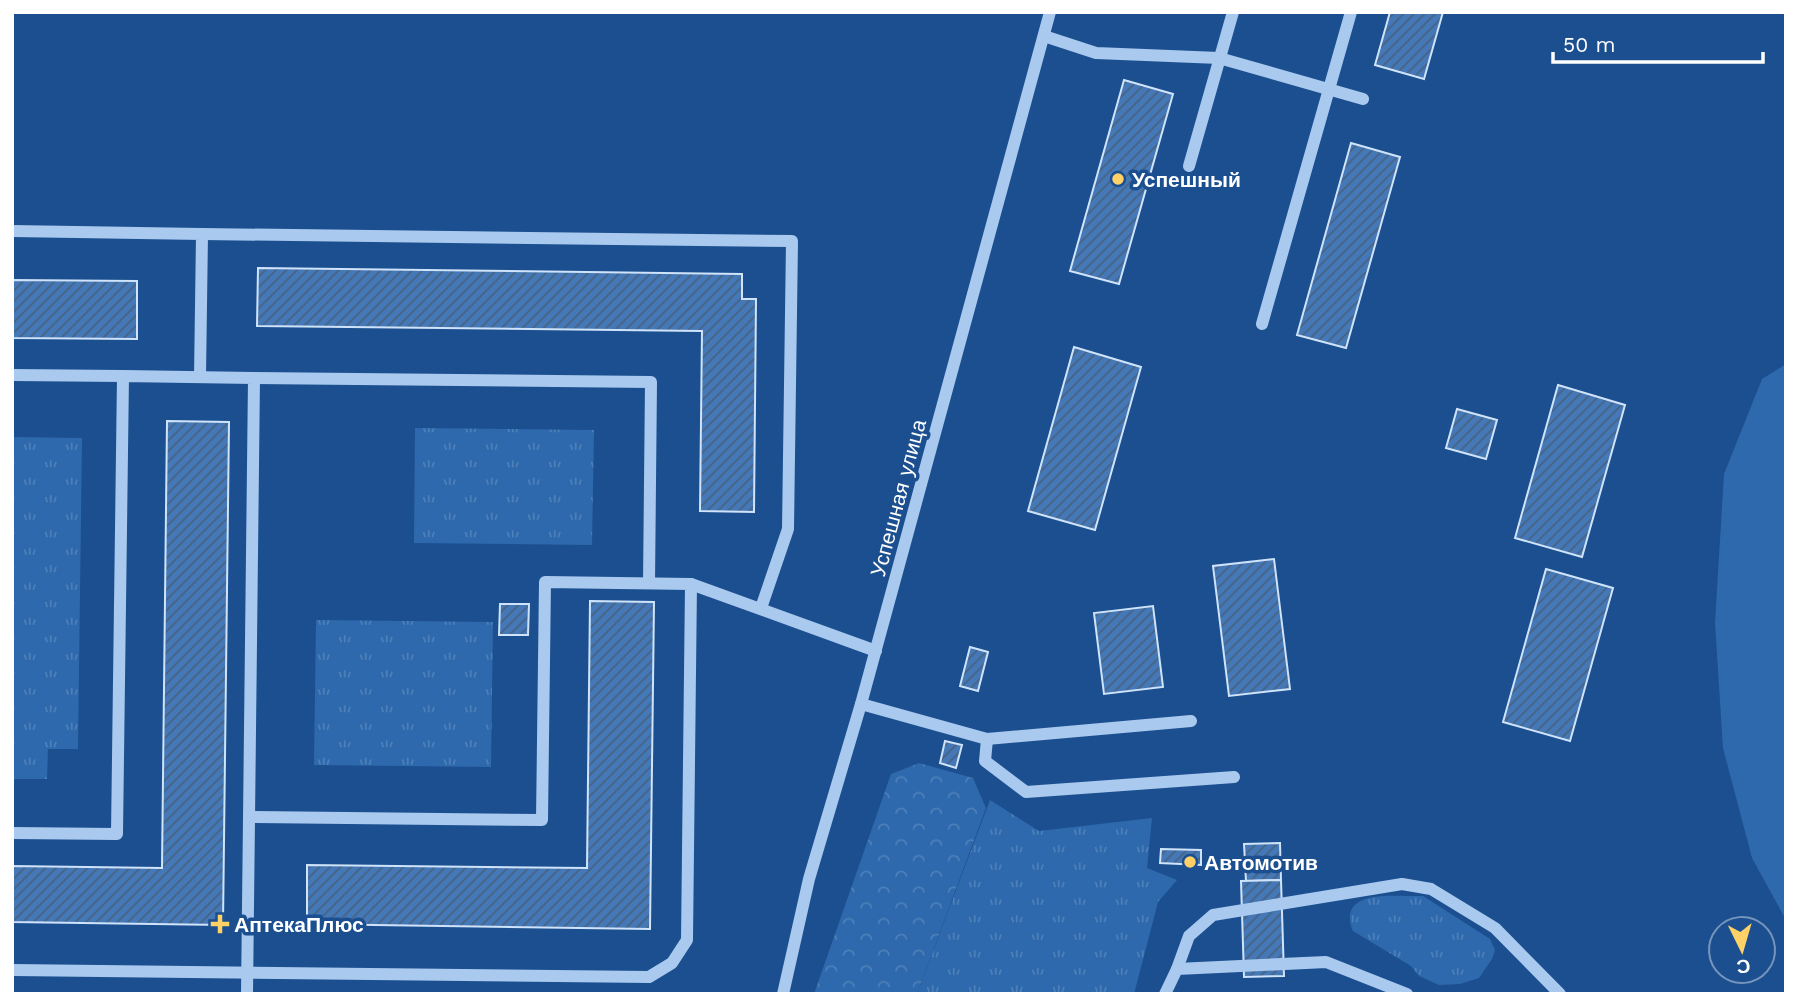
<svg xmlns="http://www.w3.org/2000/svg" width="1798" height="1006" viewBox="0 0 1798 1006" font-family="'Work Sans',sans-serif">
  <defs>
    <pattern id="grass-tufts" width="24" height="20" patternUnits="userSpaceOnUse" patternTransform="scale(1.75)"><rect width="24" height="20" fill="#2e69ad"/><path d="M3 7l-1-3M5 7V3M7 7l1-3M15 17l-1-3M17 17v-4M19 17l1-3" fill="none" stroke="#4d80b9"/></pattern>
    <pattern id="forest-crowns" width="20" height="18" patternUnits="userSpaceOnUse" patternTransform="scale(1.75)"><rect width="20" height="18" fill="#2e69ad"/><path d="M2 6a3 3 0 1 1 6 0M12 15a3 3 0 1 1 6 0" fill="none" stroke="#4d80b9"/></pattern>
    <pattern id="building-hatch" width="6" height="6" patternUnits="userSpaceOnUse" patternTransform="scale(1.75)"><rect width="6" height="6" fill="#4478b7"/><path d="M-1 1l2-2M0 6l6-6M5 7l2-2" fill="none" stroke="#486282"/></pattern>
  </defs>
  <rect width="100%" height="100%" fill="#1b4f8f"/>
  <!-- grass -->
  <g fill="url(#grass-tufts)">
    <polygon points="415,428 594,430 592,545 414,543"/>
    <polygon points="12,437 82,438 78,749 48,749 47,779 12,779"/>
    <polygon points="316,620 493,622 491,767 314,765"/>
    <polygon points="990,800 1039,831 1152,818 1147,868 1177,880 1158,902 1134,994 917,994"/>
    <path d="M1423,896L1490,939L1495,950L1492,959L1479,978L1460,984L1439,985L1419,976L1411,966L1353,931C1336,887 1397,897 1423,896Z"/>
  </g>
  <!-- forest -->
  <polygon fill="url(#forest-crowns)" points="919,763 973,778 986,808 917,994 814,994 891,774"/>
  <!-- garden -->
  <polygon fill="#2e69ad" points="1786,364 1786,920 1752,858 1723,748 1715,623 1724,474 1762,379"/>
  <!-- building -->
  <g fill="url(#building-hatch)" stroke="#cfe3fa" stroke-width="2">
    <polygon points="1390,12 1443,12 1424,79 1375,65"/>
    <polygon points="1124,80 1173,94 1119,284 1070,271"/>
    <polygon points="1351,143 1400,157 1346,348 1297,335"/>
    <polygon points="258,268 742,274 742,299 756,299 754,512 700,511 702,331 257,326"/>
    <polygon points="12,280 137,281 137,339 12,338"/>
    <polygon points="1074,347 1141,367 1095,530 1028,511"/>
    <polygon points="1558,385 1625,405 1582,557 1515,538"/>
    <polygon points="1457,409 1497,420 1486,459 1446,448"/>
    <polygon points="167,421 229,422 223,925 12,922 12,866 162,868"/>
    <polygon points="1274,559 1290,689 1229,696 1213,566"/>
    <polygon points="1546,569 1613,588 1570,741 1503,722"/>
    <polygon points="590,601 654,602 650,929 307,924 307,865 587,868"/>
    <polygon points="500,604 529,604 528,635 499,635"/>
    <polygon points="1153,606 1163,687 1104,694 1094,613"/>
    <polygon points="970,647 988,652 978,691 960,686"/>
    <polygon points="945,741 962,745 956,768 940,763"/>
    <polygon points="1280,843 1281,880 1246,881 1244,844"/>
    <polygon points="1161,849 1201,850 1201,865 1160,863"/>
    <polygon points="1281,880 1284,976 1244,977 1241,881"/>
  </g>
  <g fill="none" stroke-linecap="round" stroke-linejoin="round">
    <!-- minor -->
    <g stroke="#a9c9ee" stroke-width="12">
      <polyline points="1044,36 1096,53 1219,58 1363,99"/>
      <polyline points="1189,166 1233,12"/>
      <polyline points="12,231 202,234 200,377"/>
      <polyline points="202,234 792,241 788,529 761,608"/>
      <polyline points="1262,324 1351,12"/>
      <polyline points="12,375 123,376"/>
      <polyline points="254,378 651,382 649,583"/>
      <polyline points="691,584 876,651"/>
      <polyline points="861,704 987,739 1191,721"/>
      <polyline points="987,739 985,761 1026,792 1234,777"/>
      <polyline points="12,833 117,834 123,376 254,378 247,994"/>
      <polyline points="1177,969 1189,936 1213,915 1402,884 1431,889 1495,928 1560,994"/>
      <polyline points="12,970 649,977 672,963 687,940 691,584 545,582 542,820 249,817"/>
      <polyline points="783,994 809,879 861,704 1050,12"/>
      <polyline points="1165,994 1177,969 1326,962 1407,994"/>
    </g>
  </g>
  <!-- markers -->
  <g fill="#ffd166" stroke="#1b4f8f" stroke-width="2.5">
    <circle cx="1118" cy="179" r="7"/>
    <circle cx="1190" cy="862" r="7"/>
    <path d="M216.5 913.5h7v7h7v7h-7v7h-7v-7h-7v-7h7z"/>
  </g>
  <g text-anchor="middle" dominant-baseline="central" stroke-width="7" stroke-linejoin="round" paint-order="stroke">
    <!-- poi labels -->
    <g font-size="21" font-weight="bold" fill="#fff" stroke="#1b4f8f" text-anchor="start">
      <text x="1132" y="179">Успешный</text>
      <text x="1204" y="862">Автомотив</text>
      <text x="234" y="924">АптекаПлюс</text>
    </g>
    <!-- street labels -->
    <g font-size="21" fill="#fff" stroke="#1b4f8f">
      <text transform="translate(898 498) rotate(-75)">Успешная улица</text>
    </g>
  </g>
  <!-- border -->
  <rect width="1798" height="1006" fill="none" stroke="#ffffff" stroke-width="28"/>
  <!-- north arrow -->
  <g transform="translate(1742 950) rotate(175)"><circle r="33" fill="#1b4f8f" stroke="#7695bc" stroke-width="2"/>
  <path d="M0-5L12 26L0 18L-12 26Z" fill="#ffd166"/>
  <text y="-10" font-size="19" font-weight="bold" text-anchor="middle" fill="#ffffff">С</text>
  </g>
  <!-- scale -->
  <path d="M1553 52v10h210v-10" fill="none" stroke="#ffffff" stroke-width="3.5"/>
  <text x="1563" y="52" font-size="21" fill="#ffffff" stroke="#1b4f8f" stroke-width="5" paint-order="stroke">50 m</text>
</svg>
